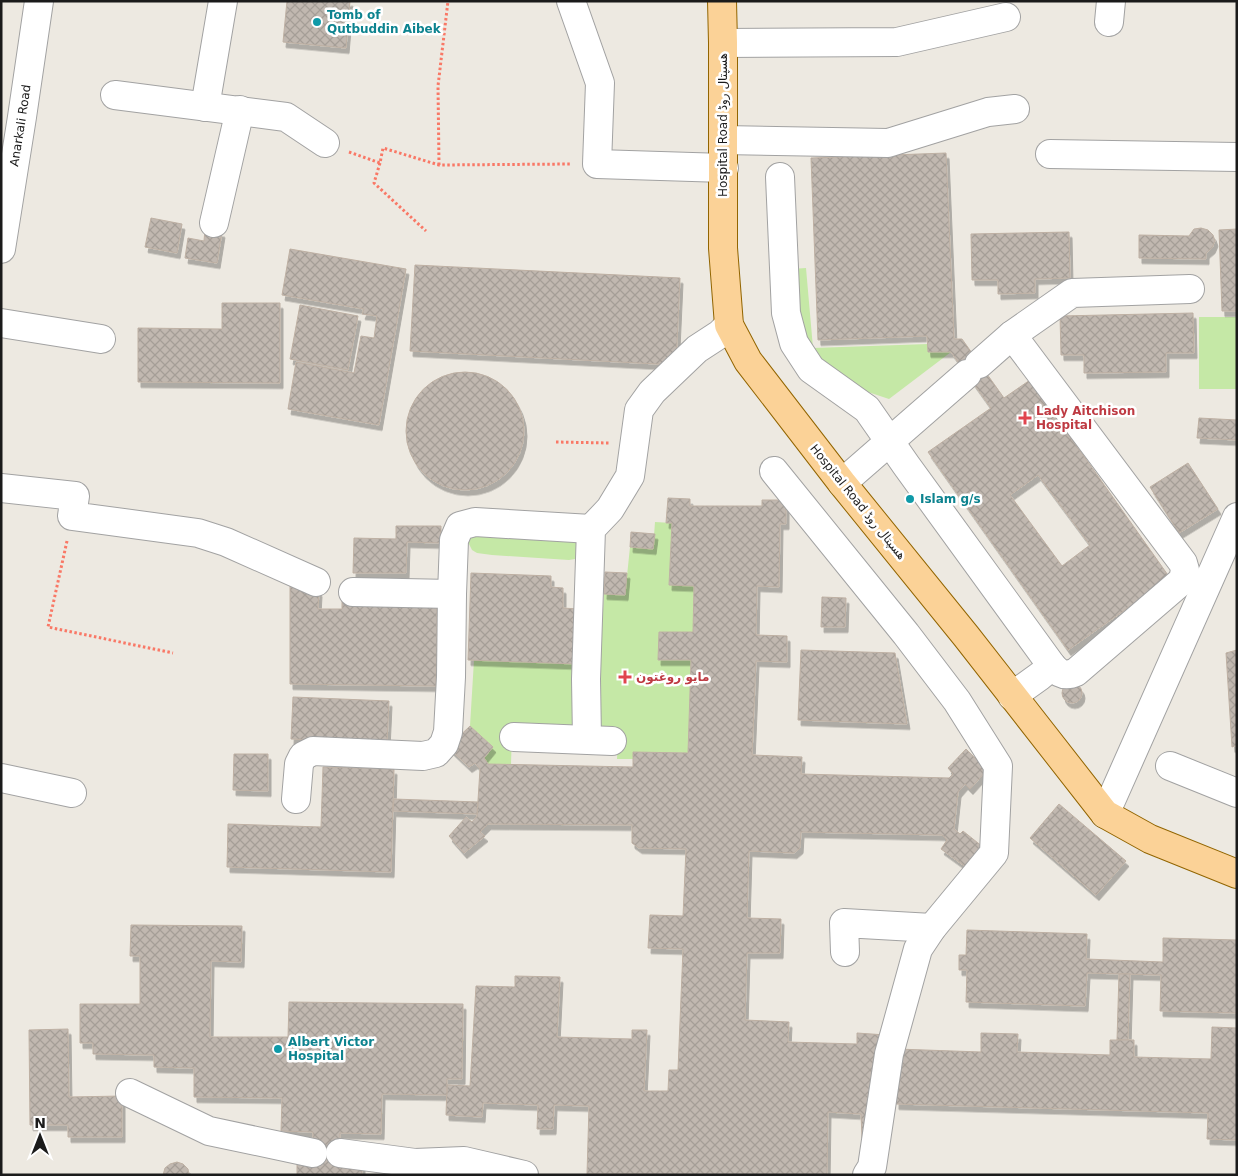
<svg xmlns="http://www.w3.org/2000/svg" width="1238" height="1176" viewBox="0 0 1238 1176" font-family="'DejaVu Sans',Cairo,sans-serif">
  <defs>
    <pattern id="building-cross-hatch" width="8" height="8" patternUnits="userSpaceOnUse" patternTransform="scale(1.25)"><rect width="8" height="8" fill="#c1b8b0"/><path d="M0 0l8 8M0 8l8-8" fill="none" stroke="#a59e97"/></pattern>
    <filter id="shadow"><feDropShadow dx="3" dy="5.5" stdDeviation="0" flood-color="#0004"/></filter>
  </defs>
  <rect width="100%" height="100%" fill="#ede9e1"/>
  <!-- grass -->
  <g fill="#c5e8a6">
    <polygon points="806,268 813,348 928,344 928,352 951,352 889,399 868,392 835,377 804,348 791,269"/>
    <rect x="1199" y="317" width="38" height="72"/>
    <polygon points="655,522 672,523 669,584 694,586 693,632 660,632 658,659 691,660 688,753 633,752 633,759 617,759 618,733 512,731 511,764 488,764 484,758 493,747 470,726 474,660 577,664 578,609 603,610 604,594 625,595 630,547 653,549"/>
    <polygon points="476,535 575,539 579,543 578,555 575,559 569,560 492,555 477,553 472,550 468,542 471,536"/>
  </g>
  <!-- building -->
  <g fill="url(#building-cross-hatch)" stroke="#beb0a3" fill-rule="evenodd" filter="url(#shadow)">
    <polygon points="287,1 350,1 346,48 283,42"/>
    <path d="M946,153L954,339H962L1004,398L1030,380L1170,578L1068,650L928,452L991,408L951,352H928L927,336L818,340L811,158ZM1038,475L1090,545L1062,566L1010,495Z"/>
    <polygon points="151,218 182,224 177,253 145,247"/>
    <polygon points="1201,228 1208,230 1213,235 1215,241 1212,248 1206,253 1206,259 1139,258 1139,235 1189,236 1194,229"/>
    <polygon points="205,229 222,232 217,263 185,258 188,238 204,241"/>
    <polygon points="1237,229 1237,311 1222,311 1219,230"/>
    <polygon points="1069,232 1070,278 1035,279 1035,293 998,294 998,280 972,280 971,234"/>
    <polygon points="290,249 406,269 379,425 288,409 296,362 354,373 361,336 374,338 377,316 362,314 364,309 282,295"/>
    <polygon points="415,265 680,278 676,365 410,351"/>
    <polygon points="222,303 280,303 280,383 138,382 138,328 222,329"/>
    <polygon points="300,305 358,316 348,370 290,359"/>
    <polygon points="1193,313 1194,353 1166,353 1166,372 1084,373 1084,355 1061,355 1060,316"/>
    <circle cx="465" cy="431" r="59"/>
    <polygon points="1199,418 1237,420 1237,440 1197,438"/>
    <polygon points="1188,463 1218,509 1179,533 1150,487"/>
    <polygon points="668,498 690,499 690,506 762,506 762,500 786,500 786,524 780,524 779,587 757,586 756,635 787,636 787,662 756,661 752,755 802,757 801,774 949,778 953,774 948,768 966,749 987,770 970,789 965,784 958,792 954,829 960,834 963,831 983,847 966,867 941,849 947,840 942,835 801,832 800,848 794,853 749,851 747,918 781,919 780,953 747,953 745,1020 789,1022 788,1042 857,1044 857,1033 886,1035 875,1139 862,1138 861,1114 828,1112 827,1175 587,1174 589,1106 554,1105 553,1129 537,1129 538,1105 483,1103 482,1117 446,1115 447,1085 470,1086 476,986 515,987 515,976 560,977 557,1037 632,1039 632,1030 647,1030 644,1091 668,1091 669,1070 678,1070 683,949 648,948 650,915 683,916 686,849 639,848 632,843 632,825 488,824 480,832 485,836 464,853 449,836 466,817 472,822 477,816 480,769 475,763 469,767 448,747 470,726 493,747 484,758 488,764 633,767 633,752 688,753 691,660 658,660 659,632 693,632 694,586 669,585 672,523 666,523"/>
    <polygon points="396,526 441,526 441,543 407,542 406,573 353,573 354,538 396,539"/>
    <polygon points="631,532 655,534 653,549 630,547"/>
    <polygon points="605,572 627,573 625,595 604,594"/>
    <polygon points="471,573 551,576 551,587 563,588 563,608 578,609 577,664 468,660"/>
    <polygon points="290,578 319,591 318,609 342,609 342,600 437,602 436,686 290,684"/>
    <polygon points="822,597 846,598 845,627 821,627"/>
    <polygon points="801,650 895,653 907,724 798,720"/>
    <polygon points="1237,650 1237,745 1232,747 1226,653"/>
    <circle cx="1072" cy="693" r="10"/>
    <polygon points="293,697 389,701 387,743 291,739"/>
    <polygon points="234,754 268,754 268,791 233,790"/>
    <polygon points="323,767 394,769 391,872 227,867 228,824 321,827"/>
    <polygon points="394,799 478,802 477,814 393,811"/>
    <polygon points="1059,804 1126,861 1096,895 1030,838"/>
    <polygon points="131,925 242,926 241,962 211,961 210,1037 288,1037 289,1002 463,1004 462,1079 447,1079 447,1095 382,1094 381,1134 340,1133 340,1164 362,1164 362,1175 297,1175 297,1161 313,1153 313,1132 281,1131 282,1098 194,1097 194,1068 154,1067 154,1055 93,1054 93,1043 80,1043 80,1004 140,1004 140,956 130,956"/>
    <polygon points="967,930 1087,934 1086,959 1163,962 1163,938 1237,940 1237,1013 1160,1011 1161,975 1087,973 1085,1006 966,1002 967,970 959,970 959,955 966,955"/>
    <polygon points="1119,974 1130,974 1128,1040 1117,1040"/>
    <polygon points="1212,1027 1237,1028 1237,1140 1207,1139 1208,1113 896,1104 897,1049 981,1052 981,1033 1018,1034 1017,1052 1110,1055 1110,1040 1134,1040 1134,1057 1211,1059"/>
    <polygon points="68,1029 69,1097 122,1096 122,1137 68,1137 68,1125 30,1125 29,1030"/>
    <polygon points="177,1162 183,1164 188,1169 189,1175 163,1175 165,1168 170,1164"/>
  </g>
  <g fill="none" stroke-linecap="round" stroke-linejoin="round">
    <!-- minor casing -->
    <g stroke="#a2a2a2" stroke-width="30">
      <g id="minor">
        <polyline points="571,1 600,83 597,164 724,168"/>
        <polyline points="1109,22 1111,1"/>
        <polyline points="723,43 897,42 1006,17"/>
        <polyline points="115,95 286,117 325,143"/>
        <polyline points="205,107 223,1"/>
        <polyline points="723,140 888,143 988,112 1015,109"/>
        <polyline points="1050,154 1237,157"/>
        <path d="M780,177L786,313L794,343L811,369L867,409L906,465L1052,666C1059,674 1065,677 1076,672L1183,580L1185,570L1183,563L1012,335"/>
        <polyline points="214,223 240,110"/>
        <path id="s1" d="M1,249L22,117L39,1"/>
        <polyline points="1,323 101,339"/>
        <polyline points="979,364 1012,335 1072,293 1190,289"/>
        <polyline points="774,471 906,634 957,701 998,766 994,853 932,928 918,949 889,1054 872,1167 867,1175"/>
        <polyline points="842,483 967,374"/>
        <polyline points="1,488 75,496 72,516 198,533 226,542 316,582"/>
        <polyline points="353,592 452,594"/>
        <polyline points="1012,696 1040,676 1052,666"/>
        <polyline points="514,737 612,741"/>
        <polyline points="587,739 586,679 591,529 610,509 630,476 639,410 652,392 697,349 720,334 729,325"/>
        <polyline points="1170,766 1237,793"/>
        <polyline points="1,778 72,793"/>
        <polyline points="296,799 299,764 303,756 313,751 423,756 436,753 444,744 448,732 451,677 452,594 454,540 460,526 475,522 591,529"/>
        <polyline points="1105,814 1237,517"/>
        <polyline points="845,952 844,923 932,928"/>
        <polyline points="130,1093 209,1131 313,1153"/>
        <polyline points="340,1153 415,1163 464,1161 524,1175"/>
      </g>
    </g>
    <!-- major casing -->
    <g stroke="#926501" stroke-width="30">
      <polyline id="major" points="722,1 723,43 723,248 729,325 748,361 842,483 966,636 1105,814 1150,839 1237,874"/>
    </g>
    <!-- path -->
    <g stroke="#f97866" stroke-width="3" stroke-dasharray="2.5 2.5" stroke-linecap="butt">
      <polyline points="349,152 380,163 383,148 439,165 572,164"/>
      <polyline points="380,163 374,183 426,231"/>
      <polyline points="439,165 438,86 448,1"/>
      <polyline points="556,442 609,443"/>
      <polyline points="67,541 48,627 173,653"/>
    </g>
    <!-- minor -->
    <use href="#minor" stroke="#fff" stroke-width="28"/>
    <!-- major -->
    <use href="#major" stroke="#fbd297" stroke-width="28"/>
  </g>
  <!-- markers -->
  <g fill="#0f9aa8" stroke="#fff" stroke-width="2">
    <circle cx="317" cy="22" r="5"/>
    <circle cx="910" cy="499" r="5"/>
    <circle cx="278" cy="1049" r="5"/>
  </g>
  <g fill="#e0444e" stroke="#fff" stroke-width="2">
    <path d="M1022.5 410.5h5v5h5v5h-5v5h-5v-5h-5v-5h5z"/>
    <path d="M622.5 669.5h5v5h5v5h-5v5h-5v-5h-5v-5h5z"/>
  </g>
  <g text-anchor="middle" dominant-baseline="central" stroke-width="5" stroke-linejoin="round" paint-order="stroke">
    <!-- culture labels -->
    <g font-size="12" font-weight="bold" fill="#0d838f" stroke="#fff" text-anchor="start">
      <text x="327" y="15">Tomb of<tspan x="327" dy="14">Qutbuddin Aibek</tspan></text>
      <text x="920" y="499">Islam g/s</text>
      <text x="288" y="1042">Albert Victor<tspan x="288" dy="14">Hospital</tspan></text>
    </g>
    <!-- street labels -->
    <g font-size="12" fill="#1b1b1b" stroke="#fff">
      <text stroke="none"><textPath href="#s1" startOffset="125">Anarkali Road</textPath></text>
      <text transform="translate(723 125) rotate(-90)">Hospital Road ھسپتال روڈ</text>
      <text transform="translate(858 502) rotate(51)">Hospital Road ھسپتال روڈ</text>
    </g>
    <!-- health labels -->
    <g font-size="12" font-weight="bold" fill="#be3a42" stroke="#fff" text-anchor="start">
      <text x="1036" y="411">Lady Aitchison<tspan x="1036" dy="14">Hospital</tspan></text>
      <text x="636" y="677">مایو روغتون</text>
    </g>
  </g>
  <!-- border -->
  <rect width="1238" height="1176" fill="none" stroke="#1b1b1b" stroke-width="5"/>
  <!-- north arrow -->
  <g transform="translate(40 1136)" stroke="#ffffff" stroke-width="4" paint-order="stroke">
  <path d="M0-4L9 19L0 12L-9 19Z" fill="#1b1b1b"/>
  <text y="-8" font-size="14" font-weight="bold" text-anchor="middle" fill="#1b1b1b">N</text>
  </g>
</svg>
